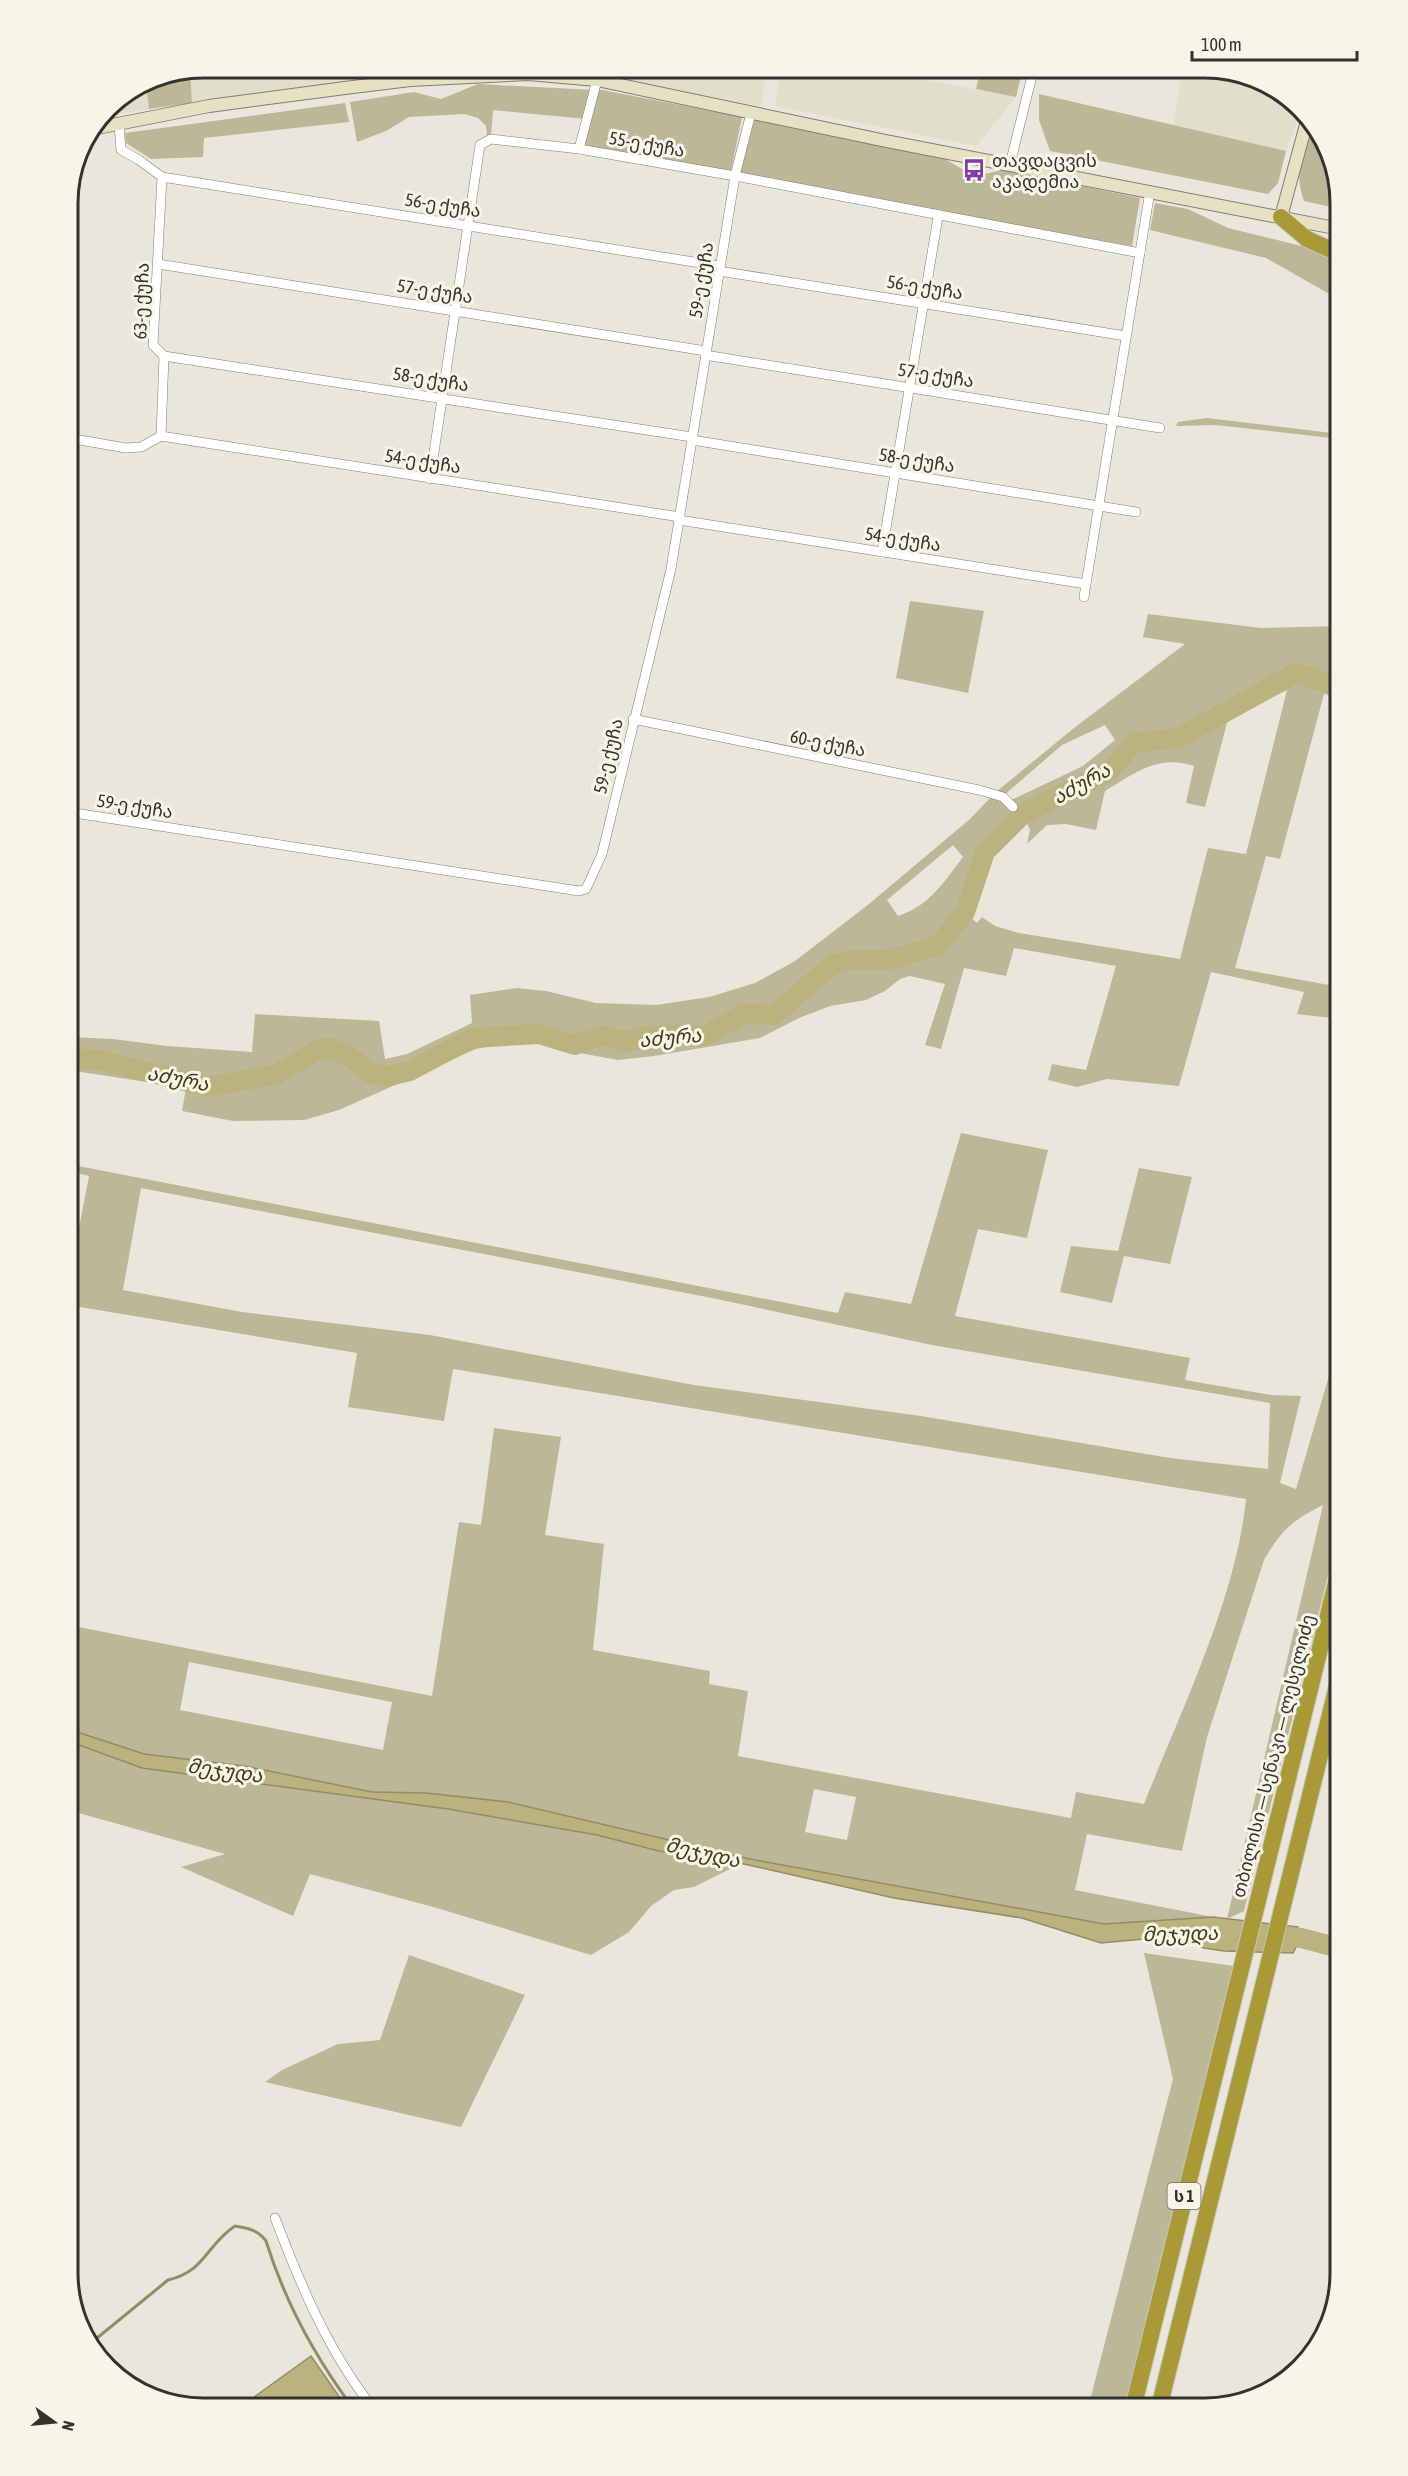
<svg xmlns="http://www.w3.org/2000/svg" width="1408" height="2476" viewBox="0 0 1408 2476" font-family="'Asap Condensed','Noto Sans Georgian',sans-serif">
  <rect width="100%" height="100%" fill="#e9e7db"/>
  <!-- built -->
  <g fill="#e1deca">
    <polygon points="203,68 404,68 402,75 192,103 190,70"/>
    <polygon points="548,68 767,68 761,106"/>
    <polygon points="780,68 864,68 1016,97 976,146 775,106"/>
    <polygon points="1183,68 1214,68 1280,91 1301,114 1286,151 1173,125"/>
    <polygon points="146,81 149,109 100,118 107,107"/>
  </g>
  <!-- green -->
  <g fill="#bcb797" fill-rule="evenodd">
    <polygon points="981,68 1023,68 1016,97 976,89"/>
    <polygon points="190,70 192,103 149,109 146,81 152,78"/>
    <polygon points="478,84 594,90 586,119 493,110 491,136 487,135 486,126 478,118 464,114 409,117 386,131 357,142 350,102 414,92 441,99"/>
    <polygon points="597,89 742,117 731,171 584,145"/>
    <polygon points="1039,94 1286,151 1278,183 1268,194 1050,151 1039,120"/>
    <polygon points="345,103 349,122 204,138 203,157 151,159 126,143 125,133"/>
    <polygon points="754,119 945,159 974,176 1003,170 1140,198 1132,246 738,179"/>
    <path d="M1314,129L1327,143L1340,209L1304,201C1294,170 1301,157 1314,129Z"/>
    <polygon points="1155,203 1188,209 1228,228 1326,252 1340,261 1340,300 1266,258 1150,230"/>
    <polygon points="1207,418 1340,434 1340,439 1216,425 1176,426 1178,422"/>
    <polygon points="910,601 984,611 968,693 896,678"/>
    <polygon points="1148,614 1261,628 1340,626 1340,683 1315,673 1294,670 1176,734 1132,740 1107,768 1021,813 1011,800 1083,766 1115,740 1105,725 1062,745 1004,795 996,792 1074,728 1185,644 1143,637"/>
    <path d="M1295,677L1340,690V697L1324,694L1280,859L1266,856L1235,968L1340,987V1019L1297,1014L1304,992L1211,972L1179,1086L1107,1079L1077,1087L1048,1080L1052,1064L1086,1070L1116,966L1014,948L1006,976L964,968L941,1049L925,1045L945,984L910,976L900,979L885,991L866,1000L830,1006L799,1018L760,1038L654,1056L618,1060L574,1052L546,1044L516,1041L476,1049L339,1110L304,1120L233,1121L182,1111L186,1088L68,1070V1037L113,1039L167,1046L252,1052L255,1014L379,1021L385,1059L407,1054L472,1023L470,995L517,988L546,991L596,1003L656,1005L709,997L755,983L795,961L869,904L970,819L991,797L1001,799L1019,818L985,852L965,912L977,923L982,917L995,926L1019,933L1180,959L1208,848L1246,854L1287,690L1228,719L1205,807L1186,803L1194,766C1158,754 1135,773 1105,791L1096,830L1066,824L1047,825L1027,844L1030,830L1024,817L1113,773L1135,745L1183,739ZM953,845L963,857C945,881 928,907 898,916L887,900Z"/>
    <path d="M961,1133L1048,1150L1027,1238L978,1229L955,1316L1190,1358L1185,1380L1271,1395L1301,1396L1280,1483L1296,1489L1340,1338V1528L1244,1911L1227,1919L1323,1505C1292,1521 1282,1529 1264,1560L1207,1737L1182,1851L1087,1834L1075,1890L1213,1917L1104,1924L750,1859L694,1887L674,1890L651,1906L629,1932L591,1955L437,1908L310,1874L293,1916L181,1867L225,1854L68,1810V1625L432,1696L459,1522L481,1525L494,1428L561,1437L545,1535L604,1544L593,1650L710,1671L709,1684L748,1691L738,1756L1071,1818L1076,1792L1144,1804C1181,1710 1236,1599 1246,1499L453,1369L444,1421L348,1407L357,1353L68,1305V1285L89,1176L68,1171V1164L838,1313L845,1292L911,1304ZM141,1188L712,1298L932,1345L1270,1403L1268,1469L1170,1458L921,1416L694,1385L430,1335L242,1312L123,1290ZM189,1662L392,1702L383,1750L180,1710ZM814,1789L856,1797L847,1840L805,1832Z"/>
    <polygon points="1139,1168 1192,1177 1170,1264 1124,1256 1112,1303 1060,1292 1071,1246 1118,1251"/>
    <polygon points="1144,1953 1241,1967 1133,2408 1088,2408 1173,2079"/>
    <polygon points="409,1955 525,1995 461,2127 265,2082 282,2070 338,2044 380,2040"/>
  </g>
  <!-- water -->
  <g fill="#bbb37e" stroke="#928d66" stroke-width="1.5">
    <polygon points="68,1729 144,1754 244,1766 372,1792 426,1793 508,1802 750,1859 1104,1924 1213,1917 1298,1927 1301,1938 1293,1953 1224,1951 1204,1948 1176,1936 1101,1943 1022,1918 894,1898 744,1864 659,1851 597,1835 448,1809 142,1768 68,1741"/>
    <polygon points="311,2356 347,2408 239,2408"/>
  </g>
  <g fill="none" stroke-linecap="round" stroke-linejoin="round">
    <!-- stream -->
    <path stroke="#928d66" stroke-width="3" d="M91,2343L168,2280C205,2272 206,2245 235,2226C248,2228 258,2230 266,2241C285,2302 315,2357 353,2408"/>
    <!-- river -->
    <g stroke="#bbb37e" stroke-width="20">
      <polyline points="68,1058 100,1060 209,1087 277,1074 319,1049 331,1048 350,1057 370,1073 389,1076 410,1071 472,1038 539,1034 575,1045 601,1035 626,1042 651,1035 705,1036 743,1014 774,1015 832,965 853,960 893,959 939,945 965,912 985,852 1023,814 1111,770 1133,743 1178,738 1296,673 1340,687"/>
      <polyline points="1276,1935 1301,1938 1340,1948"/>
    </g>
    <!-- minor casing -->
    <g stroke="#7f7e73" stroke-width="10">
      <g id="minor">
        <polyline points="410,80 411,68"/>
        <polyline points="119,125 121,150 139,160 162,177 153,345 164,356"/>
        <polyline points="579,149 597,80"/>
        <polyline points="1010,164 1034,68"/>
        <polyline points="162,177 719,266"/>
        <polyline points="158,264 706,351"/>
        <polyline points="719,271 1126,336"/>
        <polyline points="705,355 1160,428"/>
        <polyline points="164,356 692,437"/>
        <polyline points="161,436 680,517"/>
        <polyline points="161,436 164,356"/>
        <polyline points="68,438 126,448 141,447 161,436"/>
        <polyline points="692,440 1136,512"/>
        <polyline points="430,479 480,145 491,139 579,149 735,176 1140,253"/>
        <polyline points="679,520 1086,584 1084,597"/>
        <polyline points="882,552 938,217"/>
        <polyline points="1086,584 1150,191"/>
        <polyline points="633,719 979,790 1003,797 1013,807"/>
        <polyline points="68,812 579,891 586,889 602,854 671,569 735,176 751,113"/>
        <path d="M275,2218C301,2286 328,2351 373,2408"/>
      </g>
    </g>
    <!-- secondary casing -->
    <g stroke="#7f7e73" stroke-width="14">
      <g id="secondary">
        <polyline points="92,129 209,106 345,88 410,80 528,74 597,80 886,141 1340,229"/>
        <polyline points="1281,217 1307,121"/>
      </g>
    </g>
    <!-- motorway casing -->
    <g stroke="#c6c6c4" stroke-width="18">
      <g id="motorway">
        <polyline points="1281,217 1307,239 1340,254"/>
        <polyline points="1133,2408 1340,1567"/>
        <polyline points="1159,2408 1340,1674"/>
      </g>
    </g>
    <!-- minor -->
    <use href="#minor" stroke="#fff" stroke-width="9"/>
    <!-- secondary -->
    <use href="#secondary" stroke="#e6e1c3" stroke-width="12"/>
    <!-- motorway -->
    <use href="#motorway" stroke="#aa9a37" stroke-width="16"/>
  </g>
  <!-- icons -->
  <defs>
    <g id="bus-bare" transform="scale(1.8)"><path d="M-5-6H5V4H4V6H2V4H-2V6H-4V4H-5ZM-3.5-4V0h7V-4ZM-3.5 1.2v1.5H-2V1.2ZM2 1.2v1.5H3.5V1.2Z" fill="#843aac" stroke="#f6f5e8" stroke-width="2.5" paint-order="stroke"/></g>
  </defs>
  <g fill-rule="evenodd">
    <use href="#bus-bare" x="974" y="170"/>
  </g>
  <g text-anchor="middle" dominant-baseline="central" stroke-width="6" stroke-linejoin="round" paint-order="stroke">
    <!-- shield labels -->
    <rect fill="#f6f5e8" stroke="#6e6d66" stroke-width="1.5" x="1167.5" y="2183" width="33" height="26" rx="4.5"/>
    <g font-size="16" font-weight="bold" fill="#33332e">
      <text x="1184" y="2196">ს 1</text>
    </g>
    <!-- street labels -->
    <g font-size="18" fill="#33332e" stroke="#f6f5e8">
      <text transform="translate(647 144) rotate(10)">55-ე ქუჩა</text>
      <text transform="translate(443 205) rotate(9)">56-ე ქუჩა</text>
      <text transform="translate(701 280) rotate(-81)">59-ე ქუჩა</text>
      <text transform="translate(925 287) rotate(9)">56-ე ქუჩა</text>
      <text transform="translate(435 291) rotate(9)">57-ე ქუჩა</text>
      <text transform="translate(141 301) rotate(-88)">63-ე ქუჩა</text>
      <text transform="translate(936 375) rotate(9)">57-ე ქუჩა</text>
      <text transform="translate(431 379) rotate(9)">58-ე ქუჩა</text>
      <text transform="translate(917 460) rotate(9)">58-ე ქუჩა</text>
      <text transform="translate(423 461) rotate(9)">54-ე ქუჩა</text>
      <text transform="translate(903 539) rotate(9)">54-ე ქუჩა</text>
      <text transform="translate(828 743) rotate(11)">60-ე ქუჩა</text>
      <text transform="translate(608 756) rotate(-77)">59-ე ქუჩა</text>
      <text transform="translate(135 806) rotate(9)">59-ე ქუჩა</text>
      <text transform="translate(1273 1756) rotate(-76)">თბილისი — სენაკი — ლესელიძე</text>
    </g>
    <!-- poi labels -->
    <g font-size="18" fill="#33332e" stroke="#f6f5e8" text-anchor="start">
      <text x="992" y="160">თავდაცვის<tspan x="992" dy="21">აკადემია</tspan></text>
    </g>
    <!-- water labels -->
    <g font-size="20" font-style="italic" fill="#423c11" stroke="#f6f5e8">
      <text transform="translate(1081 783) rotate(-29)">აძურა</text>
      <text transform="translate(670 1037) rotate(-5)">აძურა</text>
      <text transform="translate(178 1078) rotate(11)">აძურა</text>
      <text transform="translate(225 1770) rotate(8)">მეჯუდა</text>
      <text transform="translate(703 1852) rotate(13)">მეჯუდა</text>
      <text transform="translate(1180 1933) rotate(-1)">მეჯუდა</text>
    </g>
  </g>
  <!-- crop -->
  <path d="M0 0H1408V2476H0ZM203 78H1205A125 125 0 0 1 1330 203V2273A125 125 0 0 1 1205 2398H203A125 125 0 0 1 78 2273V203A125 125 0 0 1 203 78Z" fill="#f6f5e8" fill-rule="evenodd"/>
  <path fill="none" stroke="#33332e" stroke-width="3" d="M203 78H1205A125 125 0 0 1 1330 203V2273A125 125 0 0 1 1205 2398H203A125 125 0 0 1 78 2273V203A125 125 0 0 1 203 78Z"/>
  <!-- north arrow -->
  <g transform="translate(54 2422) rotate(105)" stroke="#f6f5e8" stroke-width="4.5" paint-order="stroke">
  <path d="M0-4.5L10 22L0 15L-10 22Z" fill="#33332e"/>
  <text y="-9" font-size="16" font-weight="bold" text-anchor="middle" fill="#33332e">N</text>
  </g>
  <!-- scale -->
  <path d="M1192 51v9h165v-9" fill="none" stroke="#33332e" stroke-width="3"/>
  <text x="1201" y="51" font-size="18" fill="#33332e" stroke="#f6f5e8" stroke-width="4.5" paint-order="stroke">100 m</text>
</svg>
